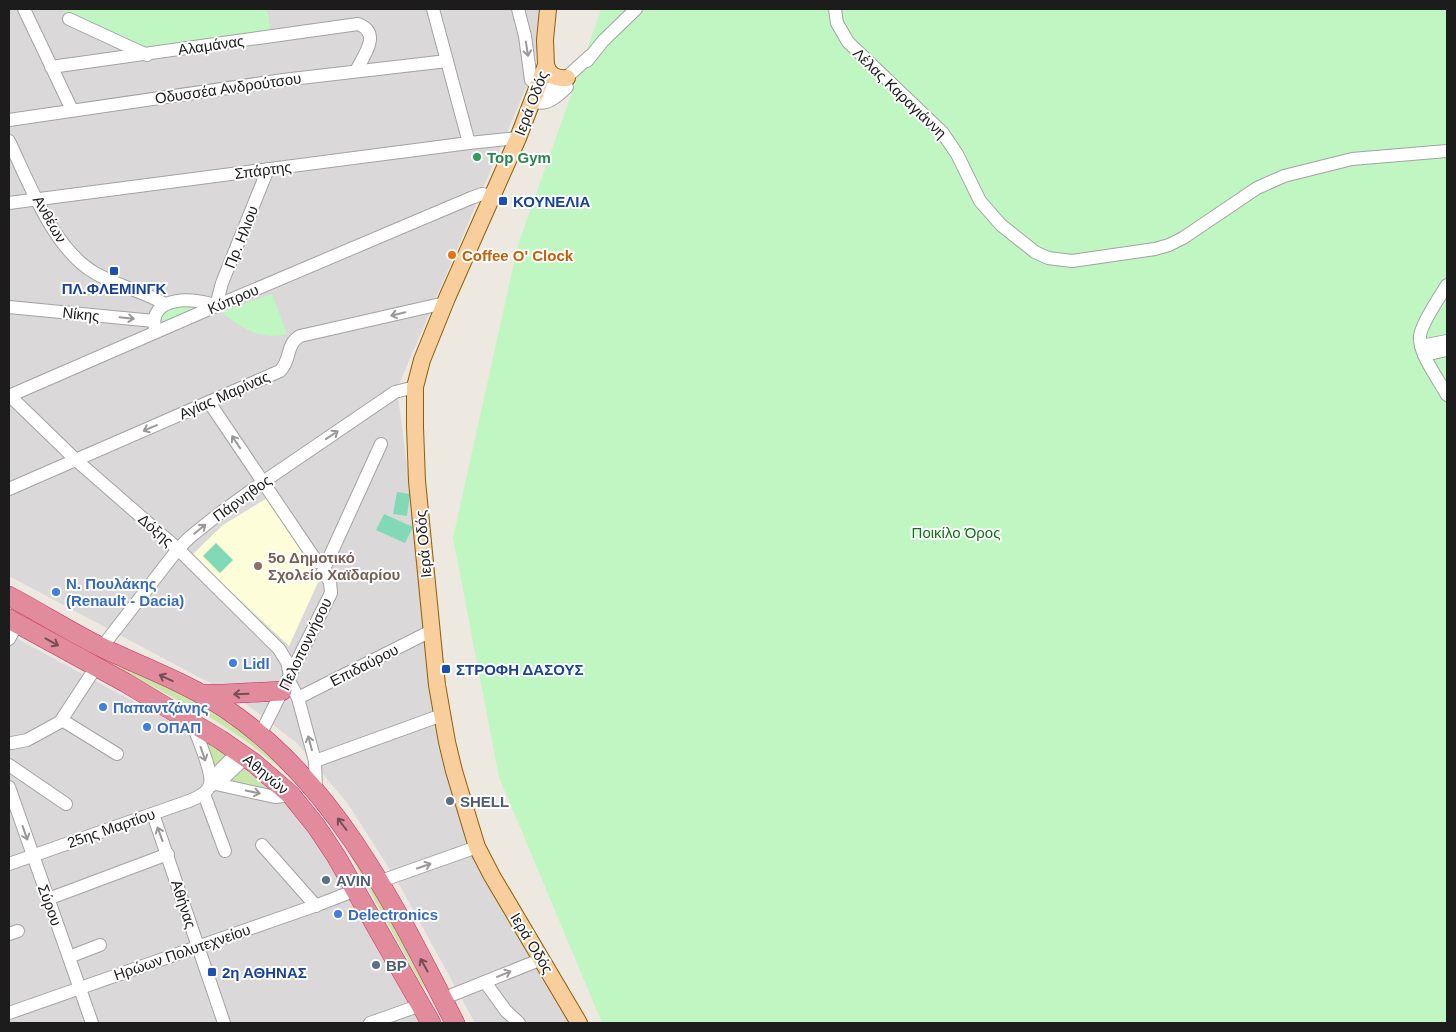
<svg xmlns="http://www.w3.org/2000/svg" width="1456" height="1032" viewBox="0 0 1456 1032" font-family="Helvetica,sans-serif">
  <rect width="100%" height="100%" fill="#ede9e1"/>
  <!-- residential -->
  <g fill="#dad8d8">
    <polygon points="9,9 543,9 542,34 526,88 397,389 447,772 468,849 481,875 571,1023 475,1023 398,882 348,804 298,744 240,699 9,576"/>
    <polygon points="9,634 230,754 274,790 310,830 419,1023 9,1023"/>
  </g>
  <!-- education -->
  <polygon fill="#fdfdda" points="267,498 320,578 289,646 192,555 223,525"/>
  <!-- grass -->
  <g fill="#c8e6a8">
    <polygon points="9,599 242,727 264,747 345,837 436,1001 421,984 341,839 324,816 306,794 279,767 246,741 216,721 9,608"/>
    <polygon points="202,740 228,755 213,769"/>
    <polygon points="244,769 268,790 230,783"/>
  </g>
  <!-- park -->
  <g fill="#bff6c2">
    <polygon points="61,9 266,9 268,14 271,34 145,50"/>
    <polygon points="600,9 1447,9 1447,1023 602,1023 499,777 453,538 518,245 600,13"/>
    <path d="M272,294L287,334C259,341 243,328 221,312Z"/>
    <polygon points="189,302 202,310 164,327 161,317 163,311"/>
  </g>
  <!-- pitch -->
  <g fill="#82d9b6">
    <polygon points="397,492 410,494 407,516 393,514"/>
    <polygon points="384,514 413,527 405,543 376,530"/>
    <polygon points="216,543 233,560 220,573 203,556"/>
  </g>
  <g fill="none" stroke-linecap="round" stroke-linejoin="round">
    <!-- minor casing -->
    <g stroke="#a3a3a3" stroke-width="14">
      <g id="minor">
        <polyline points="24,9 72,110"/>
        <polyline points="433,9 469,143"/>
        <polyline points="518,9 525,36 531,80 538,87 545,90 557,86 590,56"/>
        <polyline points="835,9 837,23 848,42 942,132 957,154 980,201 1001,225 1035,252 1048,258 1072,261 1155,249 1169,245 1183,238 1257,188 1284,176 1352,159 1447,151"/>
        <polyline points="69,19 147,55"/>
        <polyline points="587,61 603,41 636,9"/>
        <path d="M51,67L358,24C382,33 364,55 356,71"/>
        <path d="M533,101C546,107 558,96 567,87"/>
        <polyline points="9,120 283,80 447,61"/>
        <path d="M9,141C29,183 54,250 95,273C117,286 143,291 165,304"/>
        <polyline points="9,203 469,143 518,138"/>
        <path d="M1447,285C1440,296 1421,324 1420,336C1418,353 1439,380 1447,395"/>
        <polyline points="216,306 222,283 268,169"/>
        <polyline points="9,307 154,321"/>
        <path d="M155,329C148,295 195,297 216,306"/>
        <polyline points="1421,346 1447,341"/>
        <polyline points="1424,355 1447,350"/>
        <polyline points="9,395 76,460 178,549 279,649 287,662 290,675"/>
        <polyline points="9,396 216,306 471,198 482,194 492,196"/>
        <polyline points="209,402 317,562"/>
        <path d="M9,489L280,371C292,359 285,345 300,336L445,303"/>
        <polyline points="9,639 17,624"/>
        <polyline points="102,647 178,549 190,537 220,513 263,482 395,392 415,387"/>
        <polyline points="288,679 298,698 315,761 316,791"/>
        <polyline points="298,698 431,631"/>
        <polyline points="62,720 117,754"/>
        <polyline points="260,735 331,593 330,582 323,571 381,444"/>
        <polyline points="12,743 27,740 60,722 96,667"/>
        <polyline points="238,752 214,776 210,786 220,782 246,757"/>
        <polyline points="315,761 442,715"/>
        <polyline points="9,765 66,804"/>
        <polyline points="216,784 275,797 291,795"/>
        <polyline points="9,787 92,1023"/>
        <polyline points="204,794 225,851"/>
        <polyline points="153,814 224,1023"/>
        <polyline points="262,845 316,906"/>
        <path d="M9,864L189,801C196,798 208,794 210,784C213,772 197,736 192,723"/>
        <polyline points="378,882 477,847"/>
        <polyline points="48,899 168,854"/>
        <polyline points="9,934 18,931"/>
        <polyline points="69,957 100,945"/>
        <polyline points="485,982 506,1011 519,1023"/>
        <polyline points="442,999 542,959"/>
        <polyline points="9,1013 320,904 356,890"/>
        <polyline points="370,1023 421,1005"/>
      </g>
    </g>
    <!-- major casing -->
    <g stroke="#8d5e06" stroke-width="18">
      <g id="major">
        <polyline points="548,9 545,40 546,65 518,138 447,298 422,360 415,387 415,427 417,481 437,685 447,742 454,771 477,847 492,876 579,1023"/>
        <path d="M546,65C549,75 556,79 567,78"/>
      </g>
    </g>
    <!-- highway casing -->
    <g stroke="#cf2a66" stroke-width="20">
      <g id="highway">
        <path d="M9,596C41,613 72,633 105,649C145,668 189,684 226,709C336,783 397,910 455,1023"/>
        <polyline points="9,619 126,683 221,740 254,763 291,795 316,826 336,856 431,1023"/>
        <polyline points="201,694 223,694 282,691"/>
      </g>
    </g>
    <!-- minor -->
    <use href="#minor" stroke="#fff" stroke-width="12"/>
    <!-- major -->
    <use href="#major" stroke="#f8ce9c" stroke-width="16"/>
    <!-- highway -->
    <use href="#highway" stroke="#e28b9d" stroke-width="19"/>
  </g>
  <!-- one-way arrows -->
  <defs><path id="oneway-shaft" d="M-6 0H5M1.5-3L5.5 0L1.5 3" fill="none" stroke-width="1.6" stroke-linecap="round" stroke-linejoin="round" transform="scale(1.25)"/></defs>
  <g stroke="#999">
    <use href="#oneway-shaft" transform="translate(527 49) rotate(81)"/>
    <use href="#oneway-shaft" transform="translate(398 314) rotate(167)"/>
    <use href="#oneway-shaft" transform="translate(127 318) rotate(6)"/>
    <use href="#oneway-shaft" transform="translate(150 428) rotate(157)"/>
    <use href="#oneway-shaft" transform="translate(332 435) rotate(-34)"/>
    <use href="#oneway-shaft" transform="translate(236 442) rotate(-124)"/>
    <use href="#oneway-shaft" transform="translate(200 529) rotate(-39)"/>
    <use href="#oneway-shaft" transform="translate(310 743) rotate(-105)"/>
    <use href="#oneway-shaft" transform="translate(203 754) rotate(71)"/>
    <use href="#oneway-shaft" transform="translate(253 792) rotate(12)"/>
    <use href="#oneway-shaft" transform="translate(25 833) rotate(71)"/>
    <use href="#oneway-shaft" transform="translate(160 834) rotate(-110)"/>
    <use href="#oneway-shaft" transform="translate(424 866) rotate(-19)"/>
    <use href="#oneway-shaft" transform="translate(504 974) rotate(-22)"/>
  </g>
  <g stroke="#754e56">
    <use href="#oneway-shaft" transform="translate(52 642) rotate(29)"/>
    <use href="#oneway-shaft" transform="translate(166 678) rotate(-155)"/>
    <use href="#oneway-shaft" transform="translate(241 694) rotate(178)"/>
    <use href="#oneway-shaft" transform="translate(342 824) rotate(-127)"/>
    <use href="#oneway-shaft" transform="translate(424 965) rotate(-119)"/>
  </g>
  <!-- markers -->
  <circle fill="#2e9e5b" stroke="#fff" stroke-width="2" cx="477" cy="157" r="5"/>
  <g fill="#1a4fb4" stroke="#fff" stroke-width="2">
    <rect x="498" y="196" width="10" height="10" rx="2.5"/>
    <rect x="109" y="266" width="10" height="10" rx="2.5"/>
    <rect x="441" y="664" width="10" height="10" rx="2.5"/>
    <rect x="207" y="967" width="10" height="10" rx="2.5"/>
  </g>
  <circle fill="#e8710a" stroke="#fff" stroke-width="2" cx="452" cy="255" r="5"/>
  <circle fill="#8d6e63" stroke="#fff" stroke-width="2" cx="258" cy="566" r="5"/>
  <g fill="#3f7fe0" stroke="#fff" stroke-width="2">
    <circle cx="56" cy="592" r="5"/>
    <circle cx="233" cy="663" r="5"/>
    <circle cx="103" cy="707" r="5"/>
    <circle cx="147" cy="727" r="5"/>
    <circle cx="338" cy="914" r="5"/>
  </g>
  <g fill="#5c6f8a" stroke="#fff" stroke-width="2">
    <circle cx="450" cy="801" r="5"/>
    <circle cx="326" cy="880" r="5"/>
    <circle cx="376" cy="965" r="5"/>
  </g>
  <g text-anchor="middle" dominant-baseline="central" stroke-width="4" stroke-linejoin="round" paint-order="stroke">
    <!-- street labels -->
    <g font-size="15" fill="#1c1c1c" stroke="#fff">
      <text transform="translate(211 45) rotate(-8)">Αλαμάνας</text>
      <text transform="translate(228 88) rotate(-8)">Οδυσσέα Ανδρούτσου</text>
      <text transform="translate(900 93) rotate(44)">Λέλας Καραγιάννη</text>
      <text transform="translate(531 103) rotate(-69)">Ιερά Οδός</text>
      <text transform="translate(263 170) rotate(-7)">Σπάρτης</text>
      <text transform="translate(50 219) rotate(60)">Ανθέων</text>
      <text transform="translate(241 237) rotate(-68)">Πρ. Ηλιου</text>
      <text transform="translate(233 299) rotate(-23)">Κύπρου</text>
      <text transform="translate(81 314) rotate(6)">Νίκης</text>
      <text transform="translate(224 395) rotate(-24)">Αγίας Μαρίνας</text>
      <text transform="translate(242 498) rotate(-36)">Πάρνηθος</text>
      <text transform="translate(156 530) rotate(41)">Δόξης</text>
      <text transform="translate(423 544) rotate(-95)">Ιερά Οδός</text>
      <text transform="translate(305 644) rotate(-64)">Πελοποννήσου</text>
      <text transform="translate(364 665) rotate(-27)">Επιδαύρου</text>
      <text transform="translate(266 774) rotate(40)">Αθηνών</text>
      <text transform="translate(111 828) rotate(-19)">25ης Μαρτίου</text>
      <text transform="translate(184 904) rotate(72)">Αθήνας</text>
      <text transform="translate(50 905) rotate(70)">Σύρου</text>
      <text transform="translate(532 943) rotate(59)">Ιερά Οδός</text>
      <text transform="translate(182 952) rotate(-19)">Ηρώων Πολυτεχνείου</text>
    </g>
    <!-- leisure labels -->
    <g font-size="15" font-weight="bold" fill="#27864d" stroke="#fff" text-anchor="start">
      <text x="487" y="157">Top Gym</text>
    </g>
    <!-- transit labels -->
    <g font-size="15" font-weight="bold" fill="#164399" stroke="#fff" text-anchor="start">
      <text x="513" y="201">ΚΟΥΝΕΛΙΑ</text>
      <text x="114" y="288" text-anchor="middle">ΠΛ.ΦΛΕΜΙΝΓΚ</text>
      <text x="456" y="669">ΣΤΡΟΦΗ ΔΑΣΟΥΣ</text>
      <text x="222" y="972">2η ΑΘΗΝΑΣ</text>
    </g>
    <!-- food labels -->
    <g font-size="15" font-weight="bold" fill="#c56008" stroke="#fff" text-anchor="start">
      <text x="462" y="255">Coffee O' Clock</text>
    </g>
    <!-- park labels -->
    <g font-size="15" fill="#0f7416" stroke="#fff">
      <text x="956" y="532">Ποικίλο Όρος</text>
    </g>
    <!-- education labels -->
    <g font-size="15" font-weight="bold" fill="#785e54" stroke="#fff" text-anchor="start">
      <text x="268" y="557">5ο Δημοτικό<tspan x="268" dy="17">Σχολείο Χαϊδαρίου</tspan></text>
    </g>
    <!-- shop labels -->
    <g font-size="15" font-weight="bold" fill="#366cbe" stroke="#fff" text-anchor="start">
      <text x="66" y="583">Ν. Πουλάκης<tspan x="66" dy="17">(Renault - Dacia)</tspan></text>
      <text x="243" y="663">Lidl</text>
      <text x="113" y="707">Παπαντζάνης</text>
      <text x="157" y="727">ΟΠΑΠ</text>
      <text x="348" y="914">Delectronics</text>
    </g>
    <!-- service labels -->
    <g font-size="15" font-weight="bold" fill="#4e5e75" stroke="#fff" text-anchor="start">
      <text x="460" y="801">SHELL</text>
      <text x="336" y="880">AVIN</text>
      <text x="386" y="965">BP</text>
    </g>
  </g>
  <!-- border -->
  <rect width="1456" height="1032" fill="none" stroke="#1c1c1c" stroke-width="20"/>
</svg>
